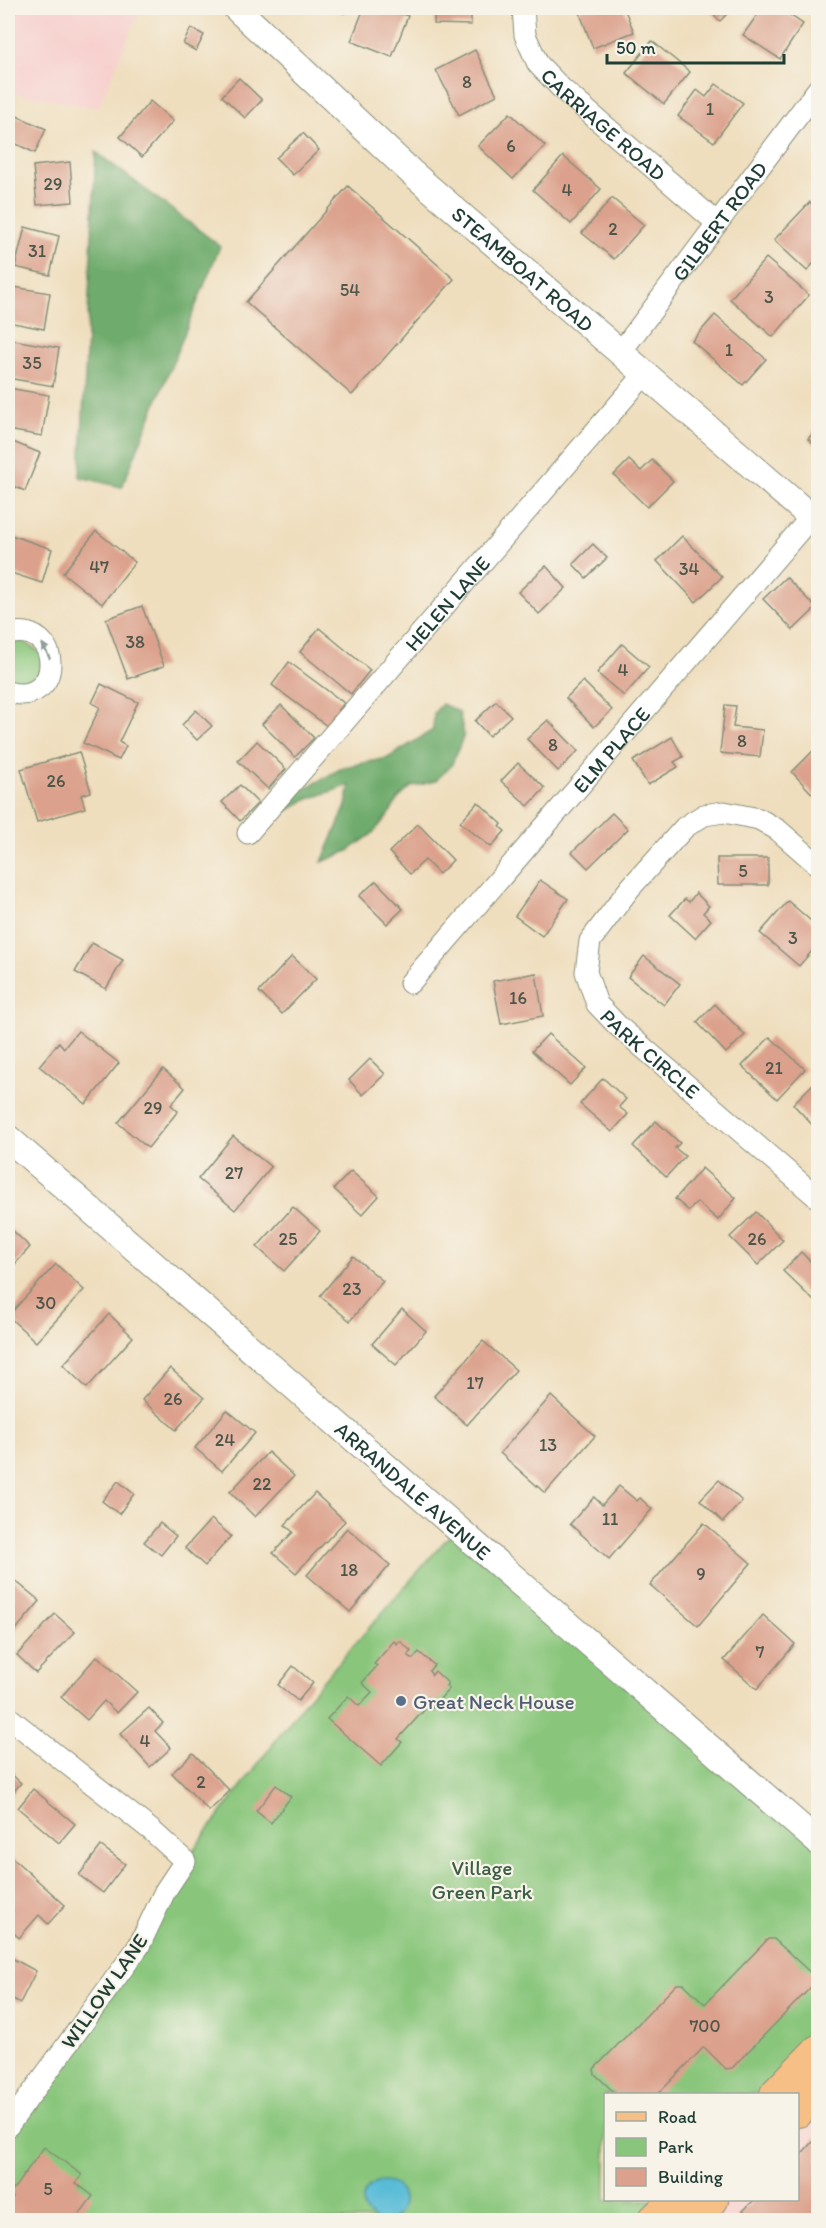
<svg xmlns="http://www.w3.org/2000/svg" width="826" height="2228" viewBox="0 0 826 2228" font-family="Itim,sans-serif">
  <rect width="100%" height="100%" fill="#f7f3e8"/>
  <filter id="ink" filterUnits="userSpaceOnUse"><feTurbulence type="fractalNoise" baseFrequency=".0167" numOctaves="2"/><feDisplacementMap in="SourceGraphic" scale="12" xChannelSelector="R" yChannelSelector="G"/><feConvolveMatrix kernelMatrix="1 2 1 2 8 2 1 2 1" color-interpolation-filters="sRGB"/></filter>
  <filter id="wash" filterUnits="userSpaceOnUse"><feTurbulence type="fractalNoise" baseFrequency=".008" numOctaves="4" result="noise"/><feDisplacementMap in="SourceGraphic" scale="24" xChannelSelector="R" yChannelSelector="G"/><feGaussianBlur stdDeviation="1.35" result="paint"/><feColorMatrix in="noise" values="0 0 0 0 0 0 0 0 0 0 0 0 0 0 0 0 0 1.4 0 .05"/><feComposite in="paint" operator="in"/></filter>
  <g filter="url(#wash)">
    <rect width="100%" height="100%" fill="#efdebe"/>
    <!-- built -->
    <g fill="#f7d0ce">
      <polygon points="8,8 141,8 98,108 8,92"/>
      <polygon points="818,2072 818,2220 674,2220 694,2200 798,2200 798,2094"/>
    </g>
    <!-- green -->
    <g fill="#89c67c" stroke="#548258" stroke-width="1.5">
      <polygon points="18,638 44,655 35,684 8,685 8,642"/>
      <polygon points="457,1527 818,1842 818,2072 797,2094 606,2094 606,2200 694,2200 674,2220 8,2220 8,2125 185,1861 307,1699"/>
    </g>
    <!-- forest -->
    <g fill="#6eab6c" stroke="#467450" stroke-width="1.5">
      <polygon points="96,152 220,246 122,487 80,477"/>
      <polygon points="442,704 459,712 464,735 451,766 435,781 411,787 398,799 389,814 372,834 348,851 322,862 346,806 350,785 305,800 274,819 304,789 344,767 388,758 433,730 434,713"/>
    </g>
    <!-- water -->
    <circle fill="#59bcd7" stroke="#3c7c86" stroke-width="1.5" cx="383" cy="2201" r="20"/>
    <g id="blocks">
      <!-- building -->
      <g fill="#dba18c">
        <polygon points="330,8 345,8 344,13"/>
        <polygon points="364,8 385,8 408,16 392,57 351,41"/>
        <polygon points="435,8 471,8 471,25 434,24"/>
        <polygon points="578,8 624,8 634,32 593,48"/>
        <polygon points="707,8 733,8 720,21"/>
        <polygon points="762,8 779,8 803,24 780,59 743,35"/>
        <polygon points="191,28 204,35 196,51 183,44"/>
        <polygon points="652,41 690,72 664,104 626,73"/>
        <polygon points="475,50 497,95 459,115 436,70"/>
        <polygon points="239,78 262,100 245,118 222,96"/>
        <polygon points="716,84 743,103 714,142 678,116 697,90 706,97"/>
        <polygon points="150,101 173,121 142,157 120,137"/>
        <polygon points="8,112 46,129 35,153 8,140"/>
        <polygon points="510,113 545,146 513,179 478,146"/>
        <polygon points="303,133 319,150 293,175 276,158"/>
        <polygon points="563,156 601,189 571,224 533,190"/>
        <polygon points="70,162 73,202 37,205 33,166"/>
        <polygon points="348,186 454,279 352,395 246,302"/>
        <polygon points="612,198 644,225 614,259 582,233"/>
        <polygon points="810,202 818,210 818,258 807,271 774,240"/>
        <polygon points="25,227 59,236 50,275 15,267"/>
        <polygon points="766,258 809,295 773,337 730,299"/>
        <polygon points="8,286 50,293 44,329 8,322"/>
        <polygon points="715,315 766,359 743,385 692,341"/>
        <polygon points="8,339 59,348 53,386 8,378"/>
        <polygon points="8,388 49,395 42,436 8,430"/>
        <polygon points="818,427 818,448 808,439"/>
        <polygon points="8,440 40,453 25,491 8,484"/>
        <polygon points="629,460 641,471 652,460 673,481 647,507 614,475"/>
        <polygon points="96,531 135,562 102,604 63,573"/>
        <polygon points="8,534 52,549 42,583 8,572"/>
        <polygon points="682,536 722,577 696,602 657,561"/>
        <polygon points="593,544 607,558 586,578 573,564"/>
        <polygon points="546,566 566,588 539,614 518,592"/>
        <polygon points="786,577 816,608 793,630 763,599"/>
        <polygon points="142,606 164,666 128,679 106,619"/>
        <polygon points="319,628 370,670 351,694 300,652"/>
        <polygon points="622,644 649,667 624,696 597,673"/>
        <polygon points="289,662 344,703 327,726 272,685"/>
        <polygon points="583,681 612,710 594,727 566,698"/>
        <polygon points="101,684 138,702 119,742 126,746 119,760 83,743 100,707 92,703"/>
        <polygon points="496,701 511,716 489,736 475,721"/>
        <polygon points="281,705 314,738 295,757 262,724"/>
        <polygon points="725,705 736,706 733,727 763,730 760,757 720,753"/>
        <polygon points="196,710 212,726 197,740 182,725"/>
        <polygon points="548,720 578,751 558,771 527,739"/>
        <polygon points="672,737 683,757 674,762 678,767 648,785 633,761"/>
        <polygon points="257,741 286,769 268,789 238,761"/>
        <polygon points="815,749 818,753 818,800 792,772"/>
        <polygon points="79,752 91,792 81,795 85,808 37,822 21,769"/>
        <polygon points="518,763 545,788 528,806 501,781"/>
        <polygon points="240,785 258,803 240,821 222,802"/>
        <polygon points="478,802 502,824 500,827 505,831 491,847 460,822"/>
        <polygon points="612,813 628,829 588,868 572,852"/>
        <polygon points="418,824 453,860 439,874 425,860 410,874 389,852"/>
        <polygon points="717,858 768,858 768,885 718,885"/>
        <polygon points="540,880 568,899 542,936 515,916"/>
        <polygon points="376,881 403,909 387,924 359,896"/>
        <polygon points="696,893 709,906 703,913 711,920 695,938 670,915 685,899 689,902"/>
        <polygon points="788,901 818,927 818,944 799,966 760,933"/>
        <polygon points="92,943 123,960 106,989 75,972"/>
        <polygon points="292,956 316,979 282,1014 259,992"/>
        <polygon points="644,956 680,984 664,1005 628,977"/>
        <polygon points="536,973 543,1016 501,1024 493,981"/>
        <polygon points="715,1004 745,1035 726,1053 697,1022"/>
        <polygon points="78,1031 119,1063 86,1104 39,1066 59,1042 64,1048"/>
        <polygon points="548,1034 586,1068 570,1085 532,1051"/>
        <polygon points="770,1037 805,1069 777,1099 742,1066"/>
        <polygon points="370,1059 385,1074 363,1095 349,1080"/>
        <polygon points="163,1069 185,1088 171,1105 178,1111 148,1148 118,1123"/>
        <polygon points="603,1078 626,1099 619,1107 628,1114 612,1132 580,1104"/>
        <polygon points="818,1079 818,1131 793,1104"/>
        <polygon points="656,1121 680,1143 675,1148 685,1156 666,1177 633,1146"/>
        <polygon points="233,1136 271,1167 235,1210 198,1179"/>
        <polygon points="702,1168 736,1198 718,1220 697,1202 689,1211 675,1199"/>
        <polygon points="351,1171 379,1196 362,1215 334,1189"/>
        <polygon points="293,1207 320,1231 284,1271 257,1247"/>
        <polygon points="756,1212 783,1240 758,1265 730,1237"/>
        <polygon points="8,1226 30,1247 8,1272"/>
        <polygon points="801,1252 818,1269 818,1297 814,1301 783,1271"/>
        <polygon points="353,1256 383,1281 350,1321 320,1296"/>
        <polygon points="56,1264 84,1290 36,1342 8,1316"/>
        <polygon points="402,1309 426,1331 396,1365 372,1344"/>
        <polygon points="109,1314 133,1337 87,1388 63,1365"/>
        <polygon points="483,1341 516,1370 467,1425 434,1396"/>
        <polygon points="170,1368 204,1398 176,1430 142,1400"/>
        <polygon points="551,1396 595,1436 545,1493 500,1453"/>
        <polygon points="227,1410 255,1433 222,1471 195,1448"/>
        <polygon points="268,1452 294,1476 255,1517 230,1492"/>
        <polygon points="719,1480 742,1501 723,1522 700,1500"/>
        <polygon points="118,1481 134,1494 119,1514 102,1501"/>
        <polygon points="619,1486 637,1501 640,1498 652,1509 609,1559 570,1524 594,1497 602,1505"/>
        <polygon points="315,1493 345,1521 296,1573 273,1553 293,1532 285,1525"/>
        <polygon points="211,1519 231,1536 205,1566 185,1548"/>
        <polygon points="160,1523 176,1536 161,1555 144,1542"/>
        <polygon points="704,1523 751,1563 698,1626 650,1585"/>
        <polygon points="347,1528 390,1565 350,1612 307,1575"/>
        <polygon points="13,1579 40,1601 8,1639 8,1585"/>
        <polygon points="55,1614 75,1632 36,1673 17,1655"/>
        <polygon points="763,1615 795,1644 757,1689 724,1660"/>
        <polygon points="394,1641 397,1644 400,1641 411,1651 408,1655 413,1659 419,1652 434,1665 429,1671 432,1675 435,1671 448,1683 446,1686 449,1689 430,1710 426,1708 398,1739 402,1742 381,1766 327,1719 348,1696 359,1706 372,1692 362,1683 377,1666 374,1664"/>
        <polygon points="97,1656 137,1692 117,1713 104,1701 87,1720 61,1697"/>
        <polygon points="293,1666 313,1683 298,1701 278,1685"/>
        <polygon points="149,1708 163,1723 155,1731 171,1748 150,1767 120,1734"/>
        <polygon points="193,1753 230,1791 209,1811 172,1773"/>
        <polygon points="8,1771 21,1783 8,1798"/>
        <polygon points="276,1785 291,1797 271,1823 256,1811"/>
        <polygon points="33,1789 75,1824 59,1843 18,1808"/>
        <polygon points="101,1846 125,1864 103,1893 79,1875"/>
        <polygon points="8,1854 65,1905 48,1924 39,1915 19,1938 8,1927"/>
        <polygon points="768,1939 774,1939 814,1976 815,1983 732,2068 726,2069 704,2047 658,2094 616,2094 595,2074 594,2069 677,1984 684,1984 705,2004"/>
        <polygon points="8,1956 36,1971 20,2003 8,1996"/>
        <polygon points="818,2135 818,2220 738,2220 736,2218 754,2200 798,2199 798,2158"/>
        <polygon points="44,2147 82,2175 76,2183 93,2196 75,2220 8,2220 8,2204 13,2197 9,2195"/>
      </g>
    </g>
  </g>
  <g filter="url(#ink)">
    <use href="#blocks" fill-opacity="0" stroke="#878e79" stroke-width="1.5"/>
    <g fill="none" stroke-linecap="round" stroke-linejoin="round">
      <!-- minor casing -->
      <g stroke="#878e79" stroke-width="23">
        <g id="minor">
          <path id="s1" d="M523,8L525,35L538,64L562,89L717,223"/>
          <path id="s2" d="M620,353L818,89"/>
          <path d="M8,634C64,620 64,708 8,692"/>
          <path id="s3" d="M248,833L645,374"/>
          <path id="s4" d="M818,865L778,830L759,819L724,812L704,815L685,827L630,888L590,941L586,972L597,1004L618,1026L818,1198"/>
          <path id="s5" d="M410,983L811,517"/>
          <polyline points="8,1717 151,1830 185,1861 165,1891 139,1946 8,2126"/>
        </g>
      </g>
      <!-- tertiary casing -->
      <g stroke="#878e79" stroke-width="28">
        <g id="tertiary">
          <path id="s6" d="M236,8L411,172L818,523"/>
          <path id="s7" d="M8,1138L818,1842"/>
        </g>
      </g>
      <!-- primary casing -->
      <g stroke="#878e79" stroke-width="34">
        <g id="primary">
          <polyline points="776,2094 818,2051"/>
          <polyline points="798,2111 818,2090"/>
          <polyline points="654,2220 675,2200"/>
          <polyline points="690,2220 712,2200"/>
        </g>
      </g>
      <!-- minor -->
      <use href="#minor" stroke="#fff" stroke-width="21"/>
      <!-- tertiary -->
      <use href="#tertiary" stroke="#fff" stroke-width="26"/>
      <!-- primary -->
      <use href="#primary" stroke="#f5bf86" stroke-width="32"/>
    </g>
    <!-- one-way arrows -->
    <defs><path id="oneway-solid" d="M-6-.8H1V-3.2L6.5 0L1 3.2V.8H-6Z" transform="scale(1.5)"/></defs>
    <use fill="#8f9e9a" href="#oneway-solid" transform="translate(46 651) rotate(-117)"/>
  </g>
  <!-- markers -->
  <circle fill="#5c6f8a" stroke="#f7f3e8" stroke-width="2" cx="401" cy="1701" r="6"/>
  <g text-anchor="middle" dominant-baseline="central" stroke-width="4.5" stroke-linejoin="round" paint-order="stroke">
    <!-- number labels -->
    <g font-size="18" fill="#4e564a">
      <text x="467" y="82">8</text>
      <text x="710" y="109">1</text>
      <text x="511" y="146">6</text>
      <text x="53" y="184">29</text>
      <text x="567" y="190">4</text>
      <text x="613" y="229">2</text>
      <text x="37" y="251">31</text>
      <text x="350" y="290">54</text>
      <text x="769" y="297">3</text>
      <text x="729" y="350">1</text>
      <text x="32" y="363">35</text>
      <text x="99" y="567">47</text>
      <text x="689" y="569">34</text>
      <text x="135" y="642">38</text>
      <text x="623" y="670">4</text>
      <text x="742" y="741">8</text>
      <text x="553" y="745">8</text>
      <text x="56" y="781">26</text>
      <text x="743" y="871">5</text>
      <text x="793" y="938">3</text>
      <text x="518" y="998">16</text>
      <text x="774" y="1068">21</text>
      <text x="153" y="1108">29</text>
      <text x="234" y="1173">27</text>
      <text x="288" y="1239">25</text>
      <text x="757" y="1239">26</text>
      <text x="352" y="1289">23</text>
      <text x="46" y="1303">30</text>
      <text x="475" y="1383">17</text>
      <text x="173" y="1399">26</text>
      <text x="225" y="1440">24</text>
      <text x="548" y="1445">13</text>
      <text x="262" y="1484">22</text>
      <text x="610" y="1519">11</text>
      <text x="349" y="1570">18</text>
      <text x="701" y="1574">9</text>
      <text x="760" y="1652">7</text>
      <text x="145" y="1741">4</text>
      <text x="201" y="1782">2</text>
      <text x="705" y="2026">700</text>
      <text x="48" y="2189">5</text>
    </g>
    <!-- street labels -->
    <g font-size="21" fill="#1f3d34" stroke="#f7f3e8">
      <text stroke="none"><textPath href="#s1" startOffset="148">CARRIAGE ROAD</textPath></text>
      <text stroke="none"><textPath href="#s2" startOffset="165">GILBERT ROAD</textPath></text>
      <text stroke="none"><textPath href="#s6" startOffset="388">STEAMBOAT ROAD</textPath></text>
      <text stroke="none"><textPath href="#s3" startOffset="304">HELEN LANE</textPath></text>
      <text stroke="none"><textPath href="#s5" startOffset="308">ELM PLACE</textPath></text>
      <text stroke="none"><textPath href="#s4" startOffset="440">PARK CIRCLE</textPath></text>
      <text stroke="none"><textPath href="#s7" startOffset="537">ARRANDALE AVENUE</textPath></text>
      <text transform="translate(104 1991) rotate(-55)">WILLOW LANE</text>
    </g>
    <!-- service labels -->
    <g font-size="21" fill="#4e5e75" stroke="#f7f3e8" text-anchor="start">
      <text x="413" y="1701">Great Neck House</text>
    </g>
    <!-- park labels -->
    <g font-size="21" fill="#3a5f46" stroke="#f7f3e8">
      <text x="482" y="1867">Village<tspan x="482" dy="24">Green Park</tspan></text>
    </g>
  </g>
  <!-- margin -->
  <rect width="826" height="2228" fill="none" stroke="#f7f3e8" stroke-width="30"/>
  <!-- legend -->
  <rect x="604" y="2093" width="195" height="108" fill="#f7f3e8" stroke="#a1aaa0" stroke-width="1.5"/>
  <rect x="616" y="2112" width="30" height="9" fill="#f5bf86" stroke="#a1aaa0" stroke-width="1.5"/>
  <text x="658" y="2123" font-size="18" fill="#1f3d34">Road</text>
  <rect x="616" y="2138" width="30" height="18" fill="#89c67c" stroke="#a1aaa0" stroke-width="1.5"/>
  <text x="658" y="2153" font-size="18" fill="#1f3d34">Park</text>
  <rect x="616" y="2168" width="30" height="18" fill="#dba18c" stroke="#a1aaa0" stroke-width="1.5"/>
  <text x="658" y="2183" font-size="18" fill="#1f3d34">Building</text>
  <!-- scale -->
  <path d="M607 54v9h177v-9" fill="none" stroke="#1f3d34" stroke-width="3"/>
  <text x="616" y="54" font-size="18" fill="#1f3d34" stroke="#f7f3e8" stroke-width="4.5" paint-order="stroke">50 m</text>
</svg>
